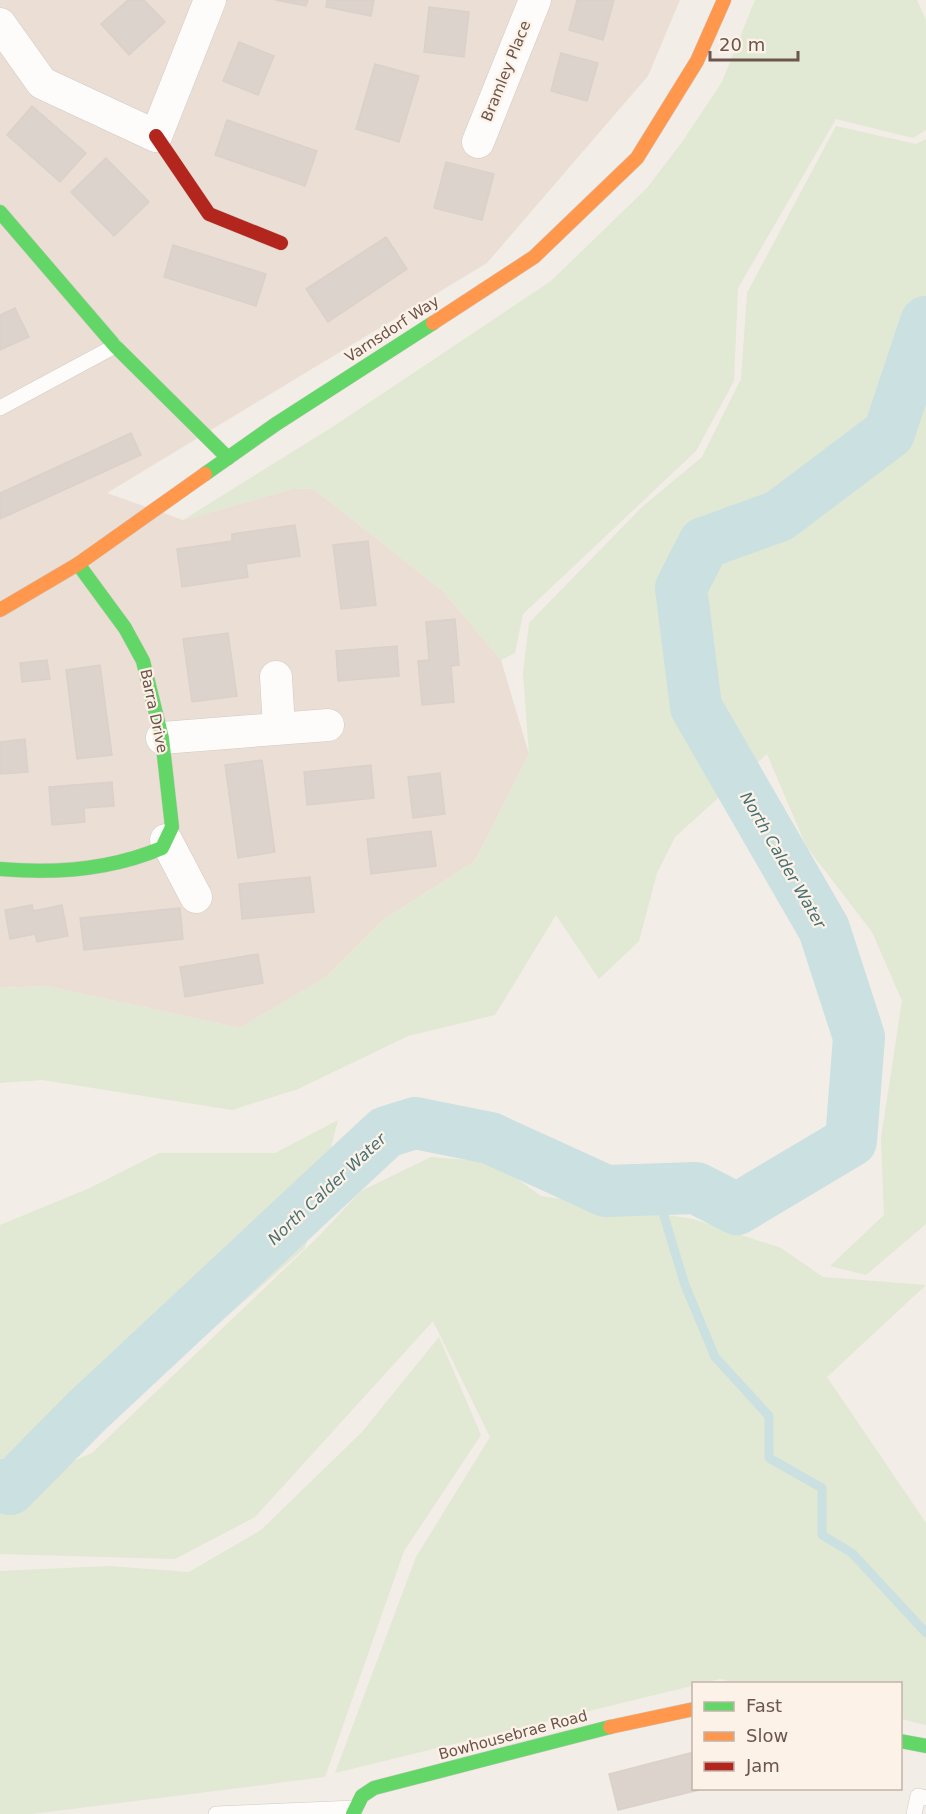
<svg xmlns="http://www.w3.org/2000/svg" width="926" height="1814" viewBox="0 0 926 1814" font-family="'DejaVu Sans',sans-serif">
  <rect width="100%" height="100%" fill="#f3ede7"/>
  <!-- residential -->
  <polygon fill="#ebdfd5" points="0,0 680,0 648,76 487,263 107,493 183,520 295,488 314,489 443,591 501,660 529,754 475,861 383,920 326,977 240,1028 46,986 0,988"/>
  <!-- green -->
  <g fill="#e1e8d3">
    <polygon points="755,0 917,0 926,20 926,130 913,138 836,119 738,288 734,381 696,451 523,614 515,653 501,660 443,591 314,489 295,488 183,520 334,426 551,281 647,188 682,142 722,82"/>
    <polygon points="836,126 916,144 926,139 926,1224 866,1275 830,1266 884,1215 881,1138 902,1001 872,932 806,846 767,754 675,837 657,873 639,941 599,979 556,915 495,1015 408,1036 298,1089 232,1110 42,1080 0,1083 0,988 46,986 240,1028 326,977 383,920 475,861 529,754 523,673 529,623 642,507 702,457 741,379 747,293"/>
    <polygon points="338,1120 305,1248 72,1452 0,1472 0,1225 90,1188 159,1153 275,1153"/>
    <polygon points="431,1157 494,1162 541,1196 693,1219 781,1248 823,1277 926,1285 827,1377 926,1523 926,1725 901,1719 900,1684 742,1684 720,1679 335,1773 416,1557 490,1437 433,1321 255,1517 175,1559 0,1554 0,1486 48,1472 92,1453 319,1236 361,1191"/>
    <polygon points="439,1337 481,1435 404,1551 325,1777 32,1814 0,1814 0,1571 109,1566 189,1572 261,1530 362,1432"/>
  </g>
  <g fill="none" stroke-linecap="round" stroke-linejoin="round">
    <!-- stream -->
    <polyline stroke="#cbe0e1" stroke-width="9" points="656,1190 685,1285 715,1357 769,1416 769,1458 822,1488 822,1535 852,1553 926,1633"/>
    <!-- river -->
    <polyline stroke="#cbe0e1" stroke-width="52" points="0,1485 10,1489 87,1411 386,1132 415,1123 490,1138 606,1191 696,1188 737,1209 851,1141 859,1037 824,929 696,707 681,588 704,543 779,516 889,433 926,322"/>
  </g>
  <!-- building -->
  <g fill="#dcd3cd" stroke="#dbd0ca" stroke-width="1.5">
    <polygon points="128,0 144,0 165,22 129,55 101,24"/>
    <polygon points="275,0 308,0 306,6"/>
    <polygon points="327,0 374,0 371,16 326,7"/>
    <polygon points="577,0 614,0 603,40 569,30"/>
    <polygon points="429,7 469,12 464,57 424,52"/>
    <polygon points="239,42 274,56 258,95 223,81"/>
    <polygon points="561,53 598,63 587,101 551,91"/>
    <polygon points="375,64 419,76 399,142 356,129"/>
    <polygon points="32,106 86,153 60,182 7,135"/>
    <polygon points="227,120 317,151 305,186 215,155"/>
    <polygon points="106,158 149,202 114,236 71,192"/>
    <polygon points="446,162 494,174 482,220 434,208"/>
    <polygon points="386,237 407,269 328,322 306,289"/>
    <polygon points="173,245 266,274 256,306 164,277"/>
    <polygon points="15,308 29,337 0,350 0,315"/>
    <polygon points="131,433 141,455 0,519 0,493"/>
    <polygon points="295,525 300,556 246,564 248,577 182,587 177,549 232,541 232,534"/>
    <polygon points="368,541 376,605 341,609 333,545"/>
    <polygon points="455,619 459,665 451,666 454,702 422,705 418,661 429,660 426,622"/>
    <polygon points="228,633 237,696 192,702 183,639"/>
    <polygon points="397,646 399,676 338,681 336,651"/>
    <polygon points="47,660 50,679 22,682 20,663"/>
    <polygon points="100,665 112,755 77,759 66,670"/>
    <polygon points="25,739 28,772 0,774 0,742"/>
    <polygon points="262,760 275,852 238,858 225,765"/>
    <polygon points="371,765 374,798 307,805 304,772"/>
    <polygon points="440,773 445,814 413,818 408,777"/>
    <polygon points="112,782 114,806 84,808 85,822 52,825 49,787"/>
    <polygon points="431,831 436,866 371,874 367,839"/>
    <polygon points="310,877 314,912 242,919 239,884"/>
    <polygon points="32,905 33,911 62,905 68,936 37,942 35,934 10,939 5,910"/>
    <polygon points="180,908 183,939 84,950 80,918"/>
    <polygon points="258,954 263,983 185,997 180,967"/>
    <polygon points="694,1752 694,1788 703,1789 618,1810 609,1774"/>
  </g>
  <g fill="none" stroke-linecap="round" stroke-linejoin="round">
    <!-- lane casing -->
    <g stroke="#d0c9c3" stroke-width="16">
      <g id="lane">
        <polyline points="0,408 115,346"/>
        <polyline points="216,1814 355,1808"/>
        <polyline points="914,1814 918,1796 926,1798"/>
      </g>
    </g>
    <!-- street casing -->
    <g stroke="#d0c9c3" stroke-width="33">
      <g id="street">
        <polyline points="0,24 42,83 156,136 210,0"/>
        <polyline points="478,142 535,0"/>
        <polyline points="276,677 279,728"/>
        <polyline points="162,738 328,725"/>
        <polyline points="166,840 196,897"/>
      </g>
    </g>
    <!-- fast casing -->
    <g stroke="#d2cac4" stroke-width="15">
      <g id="fast">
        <polyline points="0,212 115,346 228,458"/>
        <polyline points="205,474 276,424 433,323"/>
        <path d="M0,869C56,874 110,870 162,848L172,827L162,738L143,661L125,628L78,564"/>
        <polyline points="900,1741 926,1746"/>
        <polyline points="353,1814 362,1796 374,1788 610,1727"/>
      </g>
    </g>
    <!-- slow casing -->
    <g stroke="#d2cac4" stroke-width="15">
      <g id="slow">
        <polyline points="433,323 534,257 637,158 697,61 724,0"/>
        <polyline points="0,610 78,564 205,474"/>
        <polyline points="610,1727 694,1709"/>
      </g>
    </g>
    <!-- jam casing -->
    <g stroke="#d2cac4" stroke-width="15">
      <polyline id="jam" points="156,136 209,214 281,243"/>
    </g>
    <!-- lane -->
    <use href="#lane" stroke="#fdfcfb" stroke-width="15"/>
    <!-- street -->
    <use href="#street" stroke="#fdfcfb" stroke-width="32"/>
    <!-- fast -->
    <use href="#fast" stroke="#63d668" stroke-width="14"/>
    <!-- slow -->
    <use href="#slow" stroke="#ff974d" stroke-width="14"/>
    <!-- jam -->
    <use href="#jam" stroke="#b3261e" stroke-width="14"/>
  </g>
  <g text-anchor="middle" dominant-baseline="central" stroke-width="4.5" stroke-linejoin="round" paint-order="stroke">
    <!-- street labels -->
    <g font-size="15" fill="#6c554c" stroke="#fcf2e7">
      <text transform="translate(506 71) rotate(-68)">Bramley Place</text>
      <text transform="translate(392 329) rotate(-33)">Varnsdorf Way</text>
      <text transform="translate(154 711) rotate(78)">Barra Drive</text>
      <text transform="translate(513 1735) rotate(-15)">Bowhousebrae Road</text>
    </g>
    <!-- water labels -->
    <g font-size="16" font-style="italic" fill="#477176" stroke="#fcf2e7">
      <text transform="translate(783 860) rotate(60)">North Calder Water</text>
      <text transform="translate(327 1189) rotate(-43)">North Calder Water</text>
    </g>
  </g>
  <!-- legend -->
  <rect x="692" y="1682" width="210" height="108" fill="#fcf2e7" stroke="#c2b3a9" stroke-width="1.5"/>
  <rect x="704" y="1702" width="30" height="9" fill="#63d668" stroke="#c2b3a9" stroke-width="1.5"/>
  <text x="746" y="1712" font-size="18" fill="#6c554c">Fast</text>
  <rect x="704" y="1732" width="30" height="9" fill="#ff974d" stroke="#c2b3a9" stroke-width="1.5"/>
  <text x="746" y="1742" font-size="18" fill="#6c554c">Slow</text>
  <rect x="704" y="1762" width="30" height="9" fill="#b3261e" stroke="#c2b3a9" stroke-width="1.5"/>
  <text x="746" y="1772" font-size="18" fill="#6c554c">Jam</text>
  <!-- scale -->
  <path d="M710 51v9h88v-9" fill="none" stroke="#6c554c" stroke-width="3"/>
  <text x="719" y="51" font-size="18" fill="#6c554c" stroke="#fcf2e7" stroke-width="4.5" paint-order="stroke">20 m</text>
</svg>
